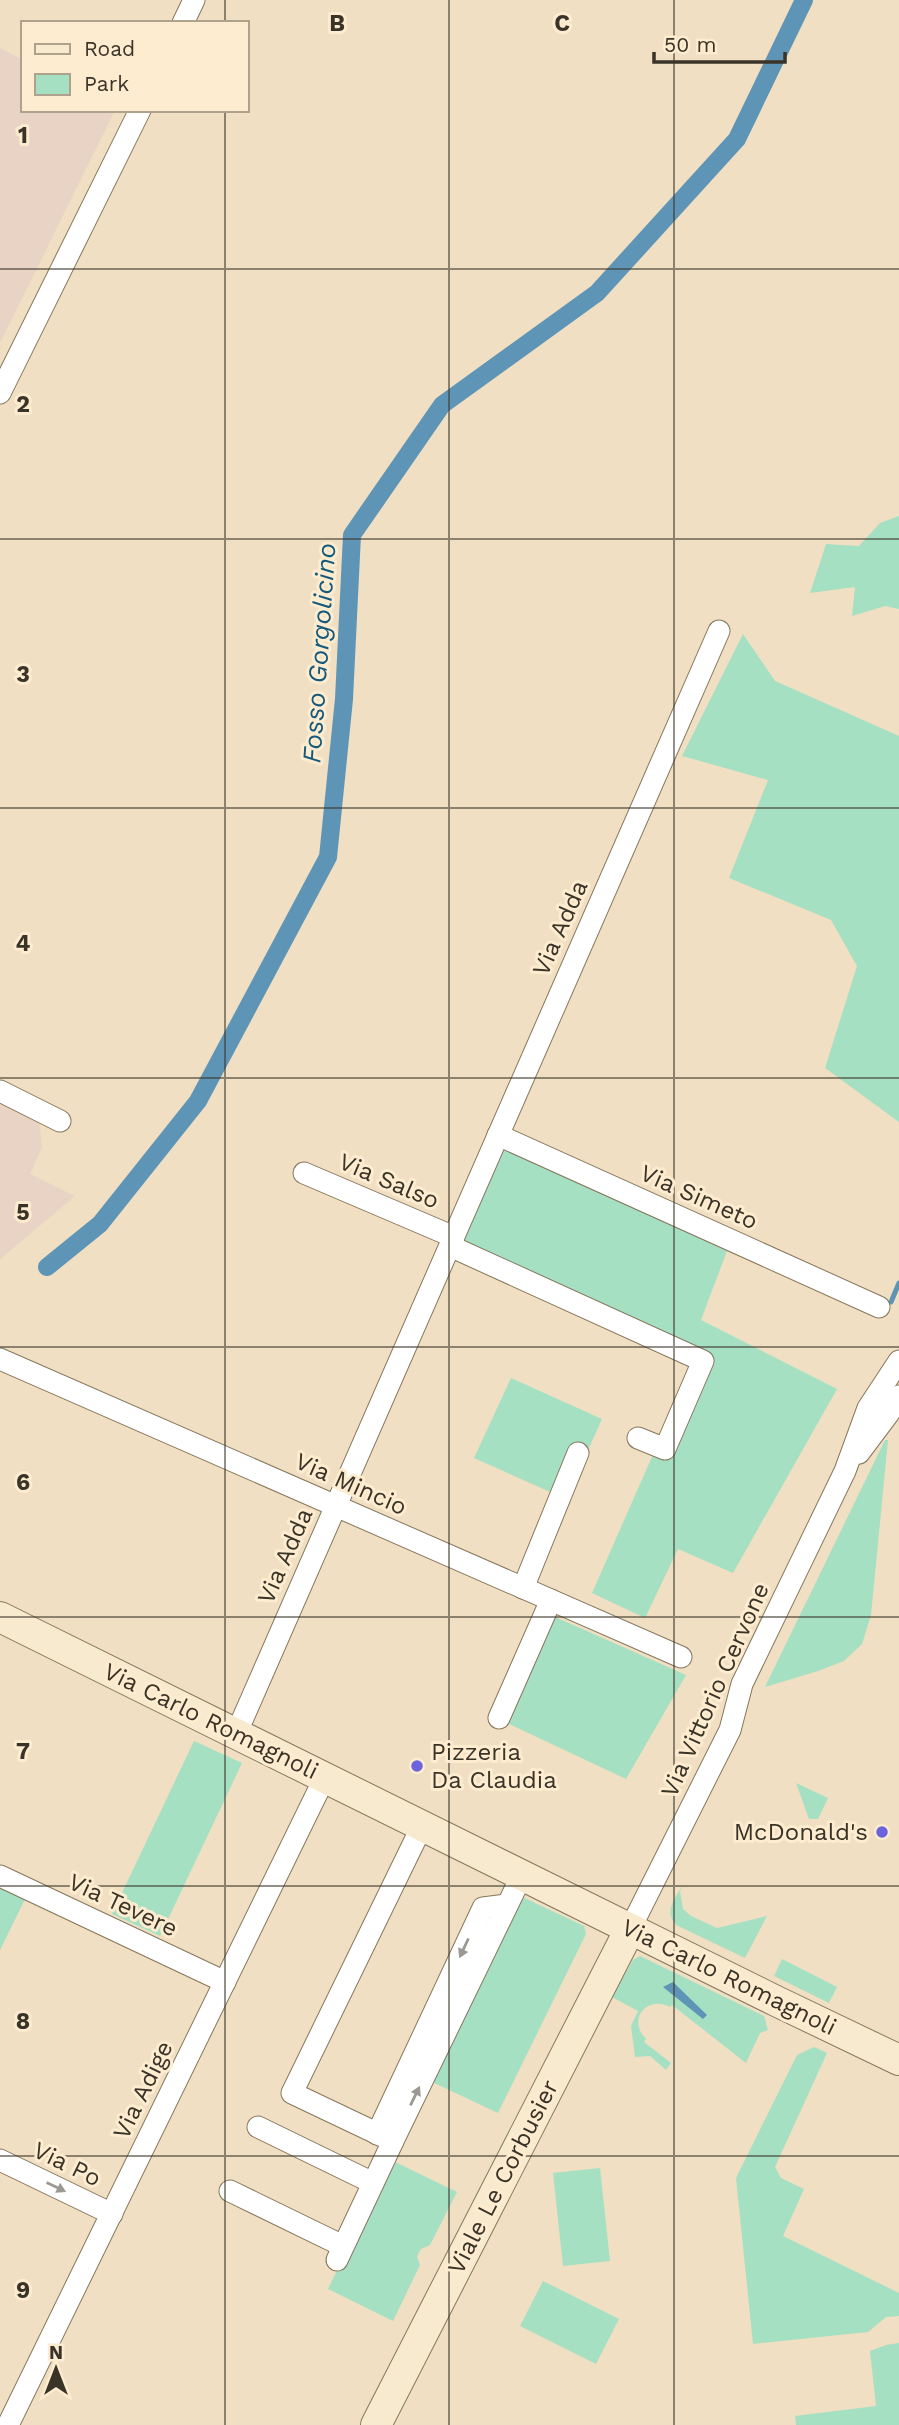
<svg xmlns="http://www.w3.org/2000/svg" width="899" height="2425" viewBox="0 0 899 2425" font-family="'Work Sans',sans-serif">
  <rect width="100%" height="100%" fill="#f0dfc2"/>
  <!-- industrial -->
  <g fill="#e8d3c5">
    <polygon points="0,48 23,60 23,110 115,110 0,343"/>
    <polygon points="0,1081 37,1099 42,1147 30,1174 75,1196 0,1259"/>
  </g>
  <!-- green -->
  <g fill="#a5e0c3">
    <polygon points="899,516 899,609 885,606 852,616 855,587 810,593 826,544 859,546 880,523"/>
    <polygon points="743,634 775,681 899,736 899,1122 825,1068 857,966 831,920 729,878 768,780 682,756"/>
    <polygon points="498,1146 727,1251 701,1320 837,1389 733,1573 678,1549 645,1618 592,1593 655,1450 670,1455 712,1356 456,1243"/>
    <polygon points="511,1378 602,1419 566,1499 474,1458"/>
    <polygon points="885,1440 888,1440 871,1615 862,1644 844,1661 818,1671 765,1687"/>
    <polygon points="553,1616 686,1675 626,1779 505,1722"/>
    <polygon points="194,1741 242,1763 160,1936 112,1914"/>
    <polygon points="796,1783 828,1798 818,1819 809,1819"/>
    <path d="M685,1882L680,1891L683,1909L691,1916L717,1928L767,1916L745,1958L676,1925C663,1910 676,1897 685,1882Z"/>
    <polygon points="0,1885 26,1897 0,1950"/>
    <polygon points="520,1896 584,1926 586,1934 498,2113 432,2082"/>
    <path d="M640,1956L764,2016L768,2030L760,2033L746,2063L672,2005L670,2007C646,1995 627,2020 646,2039L644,2042L671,2063L666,2070L650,2056L635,2057L631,2026L638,2011L612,1997L633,1960Z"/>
    <polygon points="782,1959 837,1987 829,2003 774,1976"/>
    <polygon points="814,2047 827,2053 775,2167 781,2178 804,2189 783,2236 899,2293 899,2316 886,2317 868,2332 753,2344 736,2178 797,2055"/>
    <polygon points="391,2160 457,2192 430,2245 421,2249 417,2256 420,2265 393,2321 328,2289"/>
    <polygon points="600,2168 610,2261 563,2266 553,2173"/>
    <polygon points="543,2281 619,2319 596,2364 520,2326"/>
    <polygon points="899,2343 899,2425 796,2425 795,2416 876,2406 870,2351 886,2345"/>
  </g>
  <!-- water -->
  <polygon fill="#5e95b7" points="673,1982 707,2015 703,2019 663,1987"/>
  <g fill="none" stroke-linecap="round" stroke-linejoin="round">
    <!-- stream -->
    <polyline stroke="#5e95b7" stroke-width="5" points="891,1302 899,1283"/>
    <!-- canal -->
    <polyline stroke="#5e95b7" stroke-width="18" points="47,1267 100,1224 198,1101 328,857 344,699 352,535 442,405 597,293 737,139 804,0"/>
    <!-- street casing -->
    <g stroke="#86775d" stroke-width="23">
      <g id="street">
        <polyline points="183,23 194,0"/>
        <polyline points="0,393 140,110"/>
        <polyline points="0,1091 60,1121"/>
        <polyline points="498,1135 879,1307"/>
        <polyline points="304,1173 454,1237"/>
        <polyline points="450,1246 703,1361 665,1449 638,1438"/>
        <polyline points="0,1359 681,1657"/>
        <polyline points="859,1453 889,1413 899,1396"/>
        <polyline points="523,1588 578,1453"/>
        <polyline points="499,1718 551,1600"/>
        <polyline points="236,1734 719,631"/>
        <polyline points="422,1826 292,2093 393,2141 522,1875"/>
        <polyline points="0,1876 225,1982"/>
        <polyline points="630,1929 730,1730 742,1684 845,1471 868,1408 899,1361"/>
        <polyline points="258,2127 373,2183"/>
        <polyline points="377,2134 483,1908 507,1905"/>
        <polyline points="0,2160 112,2214"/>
        <polyline points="230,2191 343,2246"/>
        <polyline points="337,2260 393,2141"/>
        <polyline points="8,2425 325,1777"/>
      </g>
    </g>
    <!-- secondary casing -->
    <g stroke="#86775d" stroke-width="32">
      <g id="secondary">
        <polyline points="0,1617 776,2001 899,2060"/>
        <polyline points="376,2425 630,1929"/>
      </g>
    </g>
    <!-- street -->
    <use href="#street" stroke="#fff" stroke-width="21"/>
    <!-- secondary -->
    <use href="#secondary" stroke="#f8eace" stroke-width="30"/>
  </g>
  <!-- one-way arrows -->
  <defs><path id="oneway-solid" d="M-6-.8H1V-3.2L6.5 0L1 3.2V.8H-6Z" transform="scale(1.75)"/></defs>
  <g fill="#9c9994">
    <use href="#oneway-solid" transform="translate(464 1948) rotate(115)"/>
    <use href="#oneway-solid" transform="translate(415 2096) rotate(-64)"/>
    <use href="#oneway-solid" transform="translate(56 2187) rotate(26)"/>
  </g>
  <!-- grid -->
  <path fill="none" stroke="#3a3328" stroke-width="2" stroke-opacity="0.55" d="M225,0V23M449,0V2425M674,0V2425M225,110V2425M0,269H899M0,539H899M0,808H899M0,1078H899M0,1347H899M0,1617H899M0,1886H899M0,2156H899"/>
  <!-- markers -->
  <g fill="#6c63dd" stroke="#fdeccf" stroke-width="2.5">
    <circle cx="417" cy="1766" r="7"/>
    <circle cx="882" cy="1832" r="7"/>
  </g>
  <g text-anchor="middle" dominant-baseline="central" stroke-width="6" stroke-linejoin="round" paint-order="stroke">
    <!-- street labels -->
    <g font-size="24" fill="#3a3328" stroke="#fdeccf">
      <text transform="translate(560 928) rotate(-66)">Via Adda</text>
      <text transform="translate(389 1181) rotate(23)">Via Salso</text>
      <text transform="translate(699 1197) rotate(24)">Via Simeto</text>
      <text transform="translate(351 1484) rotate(24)">Via Mincio</text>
      <text transform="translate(285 1556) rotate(-66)">Via Adda</text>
      <text transform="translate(715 1690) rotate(-66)">Via Vittorio Cervone</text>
      <text transform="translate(211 1721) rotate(26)">Via Carlo Romagnoli</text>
      <text transform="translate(123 1905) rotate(25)">Via Tevere</text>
      <text transform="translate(729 1977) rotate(26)">Via Carlo Romagnoli</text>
      <text transform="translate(143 2090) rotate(-64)">Via Adige</text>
      <text transform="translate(67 2164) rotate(26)">Via Po</text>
      <text transform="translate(503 2177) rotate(-63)">Viale Le Corbusier</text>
    </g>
    <!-- poi labels -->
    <g font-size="24" fill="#3a3328" stroke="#fdeccf" text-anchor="start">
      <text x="431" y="1752">Pizzeria<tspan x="431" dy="28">Da Claudia</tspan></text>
      <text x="868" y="1832" text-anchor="end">McDonald's</text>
    </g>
    <!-- water labels -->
    <g font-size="26" font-style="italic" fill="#15597c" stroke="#fdeccf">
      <text transform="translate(319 653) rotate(-86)">Fosso Gorgolicino</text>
    </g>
  </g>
  <g font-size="23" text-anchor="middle" font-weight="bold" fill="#3a3328" stroke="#fdeccf" stroke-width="6" stroke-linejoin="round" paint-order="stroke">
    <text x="337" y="31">B</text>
    <text x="562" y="31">C</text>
    <text x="23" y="143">1</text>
    <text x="23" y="412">2</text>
    <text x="23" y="682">3</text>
    <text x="23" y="951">4</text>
    <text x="23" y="1220">5</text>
    <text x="23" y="1490">6</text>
    <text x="23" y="1759">7</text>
    <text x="23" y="2029">8</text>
    <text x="23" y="2298">9</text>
  </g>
  <!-- legend -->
  <rect x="21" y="21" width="228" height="91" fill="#fdeccf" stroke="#afa28c" stroke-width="2"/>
  <rect x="35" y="44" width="35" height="10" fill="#f8eace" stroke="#afa28c" stroke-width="2"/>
  <text x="84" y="56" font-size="21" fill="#3a3328">Road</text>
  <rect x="35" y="74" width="35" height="21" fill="#a5e0c3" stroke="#afa28c" stroke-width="2"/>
  <text x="84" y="91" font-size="21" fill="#3a3328">Park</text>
  <!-- north arrow -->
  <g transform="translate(56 2369)" stroke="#fdeccf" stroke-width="5" paint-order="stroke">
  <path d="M0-5L12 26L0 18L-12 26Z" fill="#3a3328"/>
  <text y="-10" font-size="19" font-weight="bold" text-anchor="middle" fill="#3a3328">N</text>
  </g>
  <!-- scale -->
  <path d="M654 52v10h131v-10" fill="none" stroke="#3a3328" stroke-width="3.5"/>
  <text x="664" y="52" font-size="21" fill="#3a3328" stroke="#fdeccf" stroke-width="5" paint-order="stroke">50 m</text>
</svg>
